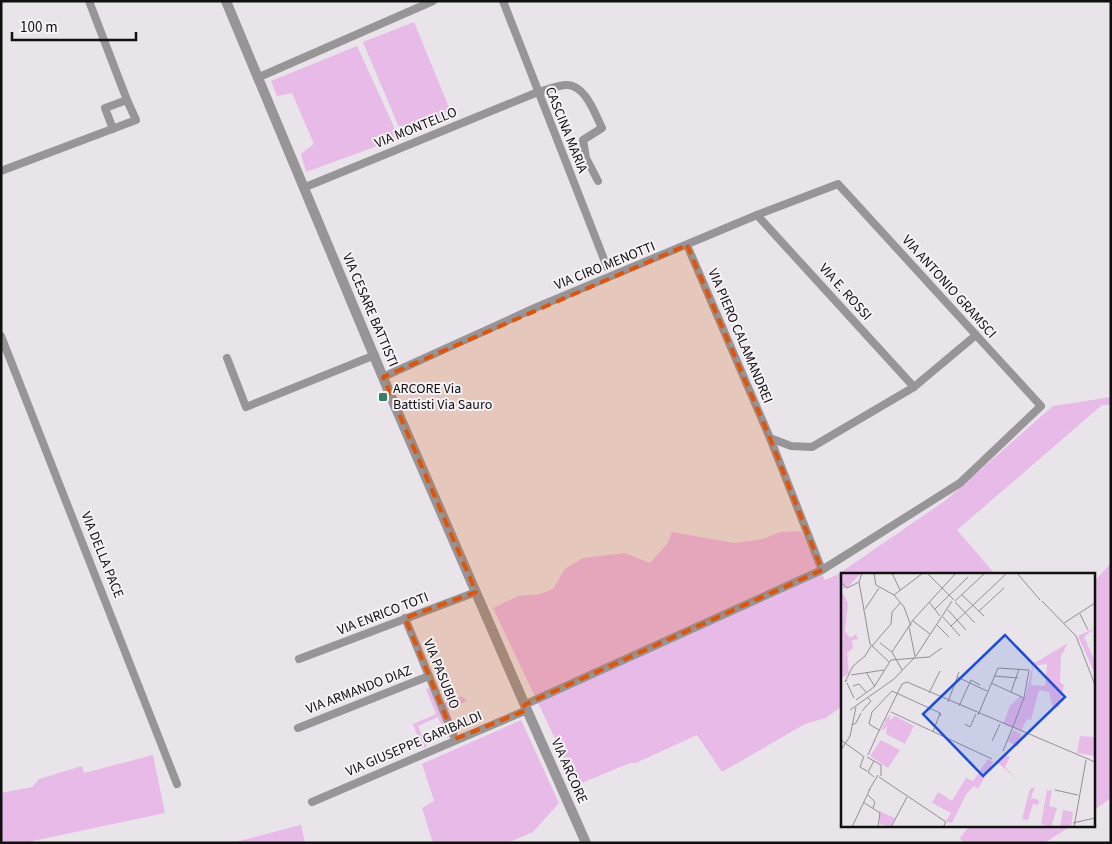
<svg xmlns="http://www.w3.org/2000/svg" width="1112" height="844" viewBox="0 0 1112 844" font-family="'Source Sans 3',sans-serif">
  <rect width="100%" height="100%" fill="#e9e4e9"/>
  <!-- green -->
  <g fill="#e8bae8">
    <polygon points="414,22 453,117 404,139 363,42"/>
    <polygon points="357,46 399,138 306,172 301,154 314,144 292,93 277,96 271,81"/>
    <polygon points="1111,397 1111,405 1102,405 957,530 995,574 842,574 842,706 826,718 805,724 722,772 697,735 636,763 630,763 577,785 493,608 518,596 540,594 553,589 565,569 583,558 625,553 650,563 667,544 672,532 734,543 763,539 780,532 801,531 825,580 837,575 946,500 1053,406"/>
    <polygon points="1111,563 1111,798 1093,811 1093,583"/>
    <polygon points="433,687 441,705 462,696 467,701 448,710 458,733 448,738 438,717 418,726 427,747 422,748 413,724 436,714 426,689"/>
    <polygon points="521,720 559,803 533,832 507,843 433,843 422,808 434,801 422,764"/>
    <polygon points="153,755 165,813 23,843 1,843 1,793 32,787 39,779 82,766 84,773"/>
    <polygon points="301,825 305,843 232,843 300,825"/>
    <polygon points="970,825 1073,825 1044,843 964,843 960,838"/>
  </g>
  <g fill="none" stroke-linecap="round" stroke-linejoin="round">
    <!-- minor -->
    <g stroke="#979597" stroke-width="8">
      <polyline points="89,1 127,100"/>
      <polyline points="503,1 607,267"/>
      <polyline points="257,78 433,1"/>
      <polyline points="1,171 136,120 127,100 105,108 113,129"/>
      <path d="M303,188L538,92C546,90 556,86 565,85C585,83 595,114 602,128L583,140L586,158L598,181"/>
      <polyline points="757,215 914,387"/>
      <polyline points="687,245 770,438 822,570"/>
      <polyline points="1,336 177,784"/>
      <polyline points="227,358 246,407 375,355"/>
      <polyline points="383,377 537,307 757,215 838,184 1041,406 960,483 822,570 524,705"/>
      <polyline points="770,438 791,446 812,447 914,387 976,335"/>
      <polyline points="405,618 455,739"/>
      <polyline points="299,659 476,592"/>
      <polyline points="298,728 429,676"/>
      <polyline points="312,802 527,710"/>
    </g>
    <!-- tertiary -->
    <polyline stroke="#979597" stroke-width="10" points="226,1 392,399 527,710 586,843"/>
  </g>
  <!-- marked area -->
  <path fill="#dd550c" fill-opacity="0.2" stroke="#dd550c" stroke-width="4" stroke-dasharray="10 6" stroke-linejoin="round" d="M687,245L770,438L822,570L524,705L527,710L455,739L405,618L476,592L383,377Z"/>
  <!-- markers -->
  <rect fill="#397b6c" stroke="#f6f2f6" stroke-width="2" x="378" y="392" width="10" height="10" rx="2.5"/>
  <g text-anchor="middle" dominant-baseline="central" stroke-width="4" stroke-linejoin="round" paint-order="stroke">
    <!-- street labels -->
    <g font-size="14" fill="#111011" stroke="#f6f2f6">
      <text transform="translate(416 128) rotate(-22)">VIA MONTELLO</text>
      <text transform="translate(566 130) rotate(68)">CASCINA MARIA</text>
      <text transform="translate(605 266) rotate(-22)">VIA CIRO MENOTTI</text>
      <text transform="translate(949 287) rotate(48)">VIA ANTONIO GRAMSCI</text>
      <text transform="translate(845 292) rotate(48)">VIA E. ROSSI</text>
      <text transform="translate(370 310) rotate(67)">VIA CESARE BATTISTI</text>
      <text transform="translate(740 336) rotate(67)">VIA PIERO CALAMANDREI</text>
      <text transform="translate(102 555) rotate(68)">VIA DELLA PACE</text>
      <text transform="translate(383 614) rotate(-21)">VIA ENRICO TOTI</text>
      <text transform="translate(441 674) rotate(68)">VIA PASUBIO</text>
      <text transform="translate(359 690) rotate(-21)">VIA ARMANDO DIAZ</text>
      <text transform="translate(414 744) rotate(-23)">VIA GIUSEPPE GARIBALDI</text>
      <text transform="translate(569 771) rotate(66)">VIA ARCORE</text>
    </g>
    <!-- poi labels -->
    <g font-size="14" fill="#111011" stroke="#f6f2f6" text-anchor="start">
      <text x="393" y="389">ARCORE Via<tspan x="393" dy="16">Battisti Via Sauro</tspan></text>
    </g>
  </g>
  <!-- overview -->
  <g transform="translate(841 573)">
    <rect width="254" height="254" fill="#e9e4e9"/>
    <path d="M0,0H20L6,15L0,16ZM0,17L7,30L4,58L9,65L15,61L17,66L11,67L12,75L6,80L8,101L1,104ZM254,55L243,64L254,88V101L237,63ZM227,70L220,83L219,109L223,112L218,134L212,135L208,119L198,117L190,147L186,146L180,158L162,151L169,133L179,123L184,125L192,91ZM206,91L204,113L190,112L192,93ZM50,141L48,148L54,143L73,153L64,171L45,161L46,153L41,158L43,150L47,152L43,148ZM172,157L180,161L177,174L167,168ZM239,163L254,164V183L236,180ZM40,167L59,177L47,195L29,183ZM163,181L169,184L164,194L176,206L157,190ZM147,186L152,189L137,216L133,213L126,220L111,250L105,248L110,240L91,230L97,219L111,228L125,205L132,208ZM194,214L190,225L198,227L197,232L192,231L187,247L181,246L189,216ZM206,217L211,218L208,233L216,235L210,254L200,251ZM222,237L232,239L230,254H219ZM38,238L54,245L49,254L39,251Z" fill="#e8bae8" fill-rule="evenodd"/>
    <path fill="none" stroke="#938f93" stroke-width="1" d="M21,0L18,9L29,71L48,89M33,0L35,12L53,22L63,34L70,53M51,0L59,17M86,0L113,27M176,0L199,27M0,9L6,15L18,9M53,22L82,0M121,22L143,43M114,28L144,0M201,28L235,63L254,112M88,29L99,43M114,29L134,50M24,36L38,15M94,36L127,4M107,37L125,57M138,38L163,15M239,41L247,57M102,44L119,63M72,48L89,61M223,50L254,30M96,52L108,64M110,53L166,0M68,54L74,83M39,70L51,79L61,97M31,73L50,51L51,39L59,30M51,79L72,47L115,0M25,99L34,114M10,102L43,97M153,103L177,105M116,104L146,118M6,107L4,109L12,93L24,83L30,73M6,110L13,125M150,110L183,125M12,113L18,111L26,120M170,119L178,96M88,120L99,98M15,127L33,114L50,87L88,84L101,75M107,129L118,99M118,133L130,107L139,112M9,137L53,106L75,83L111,28M21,138L30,128L26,124M50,139L151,186M137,142L157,95L188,97L183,125L171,156M124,151L129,154L135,141M11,152L15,150L20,140M38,157L28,151L31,139L51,118L99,140M92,159L99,140L100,143M36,162L61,111L66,109L254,189M0,167L22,183M151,168L159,151M0,177L9,163L15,134M162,178L171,156M27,182L36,162M23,183L19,194L26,198M26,184L40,192V203M33,204L27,199L33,188M38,204L105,249L102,254M28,217L37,202M214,217L237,222M26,221L34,229L32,235M22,229L39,240L37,254M232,250L254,245M11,254L29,216M50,254L66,224M233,254L245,187"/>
    <path fill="#1d4ed8" fill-opacity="0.15" stroke="#1d4ed8" stroke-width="2.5" d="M164,62L224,124L142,203L82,141Z"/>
    <rect width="254" height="254" fill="none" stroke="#111011" stroke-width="2.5"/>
  </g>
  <!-- border -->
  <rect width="1112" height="844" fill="none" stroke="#111011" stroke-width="5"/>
  <!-- scale -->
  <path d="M12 32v8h124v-8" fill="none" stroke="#111011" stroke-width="2.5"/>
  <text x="20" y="32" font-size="15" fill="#111011" stroke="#f6f2f6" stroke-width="4" paint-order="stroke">100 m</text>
</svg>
